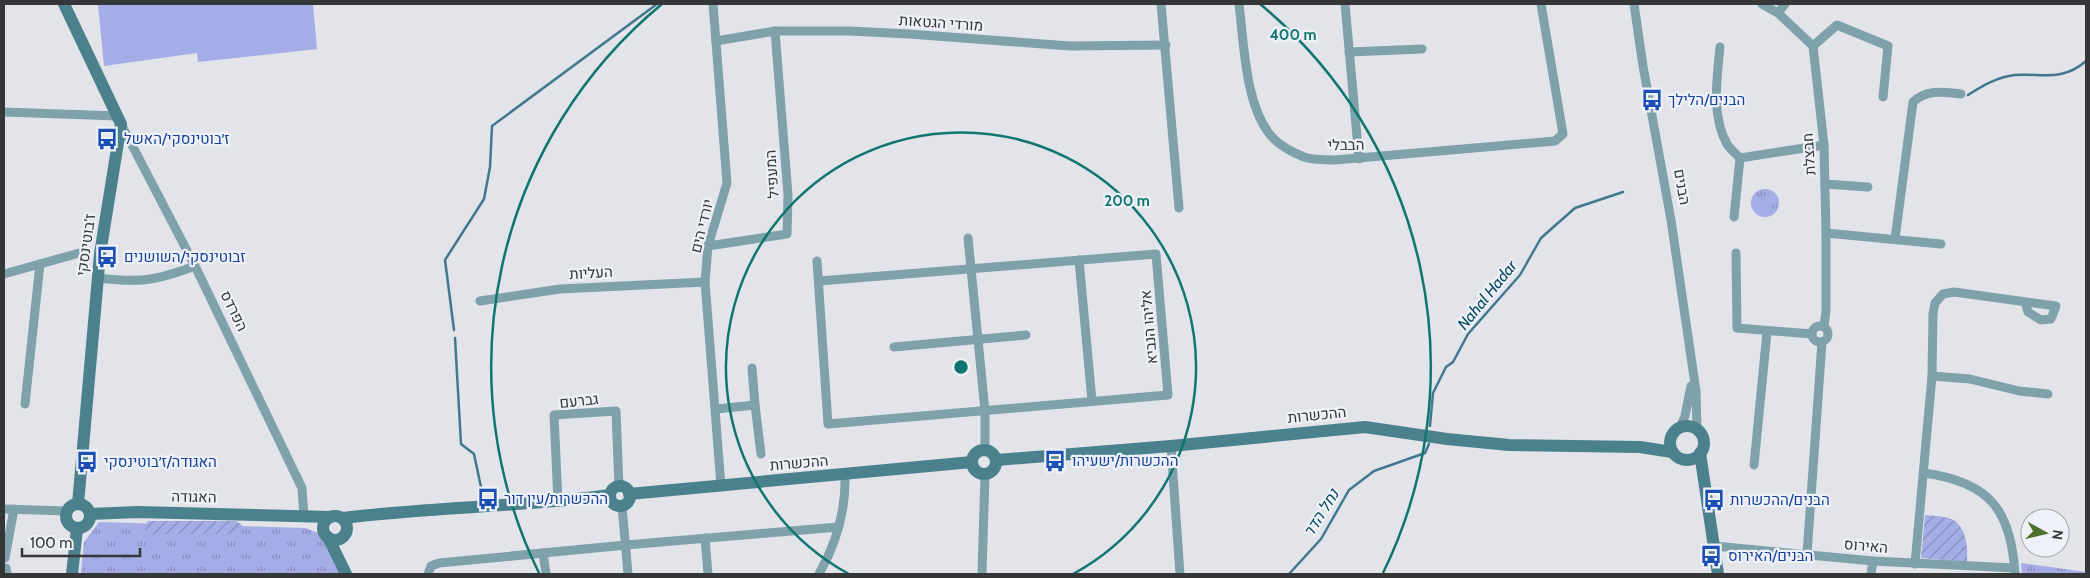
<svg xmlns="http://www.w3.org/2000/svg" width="2090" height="578" viewBox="0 0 2090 578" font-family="Cabin,Heebo,sans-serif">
  <defs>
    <pattern id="grass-tufts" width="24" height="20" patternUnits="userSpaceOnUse" patternTransform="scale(1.25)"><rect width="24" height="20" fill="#a4ade5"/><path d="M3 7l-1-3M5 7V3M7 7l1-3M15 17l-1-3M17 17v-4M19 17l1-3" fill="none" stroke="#868ebb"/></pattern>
    <pattern id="garden-furrows" width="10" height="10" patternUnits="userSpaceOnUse" patternTransform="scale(1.25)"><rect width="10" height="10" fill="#a4ade5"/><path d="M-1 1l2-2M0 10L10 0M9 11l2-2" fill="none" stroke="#868ebb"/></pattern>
  </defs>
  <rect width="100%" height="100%" fill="#e2e4ea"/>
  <!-- grass -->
  <g fill="url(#grass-tufts)">
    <circle cx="1765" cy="203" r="14"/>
    <polygon points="99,522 305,528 324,535 344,574 81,574 84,542"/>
    <polygon points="2021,563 2086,572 2086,574 2022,574"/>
  </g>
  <!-- garden -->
  <g fill="url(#garden-furrows)">
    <path d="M1925,515C1934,516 1948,516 1955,521C1967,531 1968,548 1967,562L1921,558Z"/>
    <polygon points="148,521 236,521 242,525 242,529 237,534 148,534 143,528"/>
  </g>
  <!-- pitch -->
  <polygon fill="#a4ade5" points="98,4 313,4 317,49 198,62 197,53 104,66"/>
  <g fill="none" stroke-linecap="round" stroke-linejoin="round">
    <!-- stream -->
    <g stroke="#42788f" stroke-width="2.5">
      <path d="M1968,95C1982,86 1997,77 2015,75C2042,73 2062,82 2086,61"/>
      <polyline points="454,330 445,260 484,199 490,167 492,126 657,4"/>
      <polyline points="455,338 461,444 474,454 482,492"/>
      <polyline points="1430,426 1433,393 1446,367 1453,362 1468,334 1520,275 1541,238 1575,208 1623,192"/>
      <polyline points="1289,574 1321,539 1349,490 1374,471 1425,453 1429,444"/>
    </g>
    <!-- street -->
    <g stroke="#7fa1aa" stroke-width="9">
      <polyline points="713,4 727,183 708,246 705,282 721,486"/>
      <polyline points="1161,4 1179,208"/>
      <path d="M1239,4C1244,43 1245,110 1274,139C1282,147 1294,153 1304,157C1313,160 1325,160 1335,160L1555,141L1563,134L1541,4"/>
      <polyline points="1345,4 1359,159"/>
      <polyline points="1634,4 1643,66 1671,220 1696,391 1697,429"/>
      <polyline points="1762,4 1778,13 1813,46 1824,145 1826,233 1826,311 1824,326"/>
      <polyline points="1778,13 1785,4"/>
      <polyline points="716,41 775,31 850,31 909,34 1070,46 1166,45"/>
      <polyline points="1813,46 1837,25 1888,46 1883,97"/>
      <path d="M1720,47C1717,77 1711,116 1727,144C1730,149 1736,154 1740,158L1824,145"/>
      <polyline points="1349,52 1422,49"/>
      <polyline points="4,112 118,116"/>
      <polyline points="121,124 195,266 302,488 304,517"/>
      <polyline points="1825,184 1868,187"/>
      <polyline points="1734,217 1740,158"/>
      <polyline points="1826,233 1941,244"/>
      <polyline points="968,238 985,411 985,450"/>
      <path d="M1895,239L1913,102C1927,89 1943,92 1961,94"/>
      <polyline points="708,246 787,234 788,195 775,31"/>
      <polyline points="1736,253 1737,328 1812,334"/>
      <polyline points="1079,260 1092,401"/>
      <polyline points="817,261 828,424 1168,395 1156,254 819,281"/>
      <polyline points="4,274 83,252"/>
      <path d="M98,278C140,283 155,281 195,266"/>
      <polyline points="480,301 560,289 705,282"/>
      <circle cx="1820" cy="334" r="8"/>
      <polyline points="894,347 1026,335"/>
      <polyline points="752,368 755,405"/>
      <polyline points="1932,376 1970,379 2019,391 2048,394"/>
      <polyline points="25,404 40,264"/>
      <polyline points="716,409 755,405 761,454"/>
      <polyline points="1680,427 1685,416 1691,386"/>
      <polyline points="1171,446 1180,574"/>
      <polyline points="1754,465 1767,332"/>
      <path d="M1924,473C1990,482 2011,510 2015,574"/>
      <polyline points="558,502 554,415 616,411 619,487"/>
      <polyline points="622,506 628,574"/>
      <polyline points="4,509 66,511"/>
      <polyline points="705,538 708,574"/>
      <polyline points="1715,546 1873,561 2014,568"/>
      <polyline points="543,553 546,574"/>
      <polyline points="1807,554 1822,342"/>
      <polyline points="5,558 14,509"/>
      <polyline points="1915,564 1932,376 1933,314 1935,303 1943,294 1954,292 2056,306 2051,319 2041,320 2028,312 2025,302"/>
      <polyline points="6,568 7,574"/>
      <polyline points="428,574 431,566 439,563 626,545 838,527"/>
      <path d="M819,574C836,544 846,509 845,475"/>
      <polyline points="982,574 985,475"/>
      <polyline points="1871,574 1873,561"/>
    </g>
    <!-- secondary -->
    <g stroke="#4b818d" stroke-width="12">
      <polyline points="64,4 121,124 100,254 78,504"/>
      <circle cx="1687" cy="443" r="17"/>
      <circle cx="984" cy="462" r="12"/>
      <polyline points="1700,453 1718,574"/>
      <polyline points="996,460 1171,446 1365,427 1447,439 1509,445 1640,447 1672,452"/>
      <circle cx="620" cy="496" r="10"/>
      <polyline points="629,494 972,462"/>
      <circle cx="78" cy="516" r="12"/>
      <polyline points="90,514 137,512 331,517"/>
      <circle cx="335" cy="528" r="12"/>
      <path d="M343,518C431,507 521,507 610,495"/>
      <polyline points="328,537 346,574"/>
      <polyline points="72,574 77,529"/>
    </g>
  </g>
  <!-- distance rings -->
  <g fill="none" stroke="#0f766e" stroke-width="2.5">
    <path d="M849 574A235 235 0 1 1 1073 574"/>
    <path d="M539 573A470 470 0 0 1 662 4M1260 4A470 470 0 0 1 1383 573"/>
  </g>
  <!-- icons -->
  <defs>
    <g id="bus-bare" transform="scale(1.725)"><path d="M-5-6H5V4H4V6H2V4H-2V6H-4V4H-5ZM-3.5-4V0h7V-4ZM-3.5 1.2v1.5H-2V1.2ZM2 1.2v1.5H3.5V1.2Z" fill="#1a4fb4" stroke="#eff1f8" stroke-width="2.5" paint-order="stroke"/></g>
  </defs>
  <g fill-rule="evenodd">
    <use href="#bus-bare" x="1652" y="100"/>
    <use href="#bus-bare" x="107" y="139"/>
    <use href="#bus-bare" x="107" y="257"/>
    <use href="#bus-bare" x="1055" y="461"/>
    <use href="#bus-bare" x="87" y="462"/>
    <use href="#bus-bare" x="488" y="499"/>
    <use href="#bus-bare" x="1714" y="500"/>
    <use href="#bus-bare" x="1711" y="556"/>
  </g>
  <g text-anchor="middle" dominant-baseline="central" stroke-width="4.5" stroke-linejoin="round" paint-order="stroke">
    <!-- street labels -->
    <g font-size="15" fill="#353638" stroke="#eff1f8">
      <text transform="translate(941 23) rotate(4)">מורדי הגטאות</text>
      <text transform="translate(1346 145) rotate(-1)">הבבלי</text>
      <text transform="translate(1809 154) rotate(-94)">חבצלת</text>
      <text transform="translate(772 174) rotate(-94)">המעפיל</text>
      <text transform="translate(1682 187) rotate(80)">הבנים</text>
      <text transform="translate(702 226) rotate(-76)">יורדי הים</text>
      <text transform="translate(86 245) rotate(-82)">ז'בוטינסקי</text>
      <text transform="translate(591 273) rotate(-3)">העליות</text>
      <text transform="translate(234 311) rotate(64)">הפרדס</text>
      <text transform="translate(1149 327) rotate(-95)">אליהו הנביא</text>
      <text transform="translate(579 401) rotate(-6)">גברעם</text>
      <text transform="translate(1317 415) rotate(-6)">ההכשרות</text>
      <text transform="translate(799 463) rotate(-5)">ההכשרות</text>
      <text transform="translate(194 497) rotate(1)">האגודה</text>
      <text transform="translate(1866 546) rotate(5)">האירוס</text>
    </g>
    <!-- transit labels -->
    <g font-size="15" fill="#164399" stroke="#eff1f8" text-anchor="start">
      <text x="1668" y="100">הבנים/הלילך</text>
      <text x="124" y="139">ז׳בוטינסקי/האשל</text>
      <text x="124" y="257">זבוטינסקי/השושנים</text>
      <text x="1072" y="461">ההכשרות/ישעיהו</text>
      <text x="104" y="462">האגודה/ז׳בוטינסקי</text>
      <text x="504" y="499">ההכשרות/עין דור</text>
      <text x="1730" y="500">הבנים/ההכשרות</text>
      <text x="1728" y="556">הבנים/האירוס</text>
    </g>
    <!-- water labels -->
    <g font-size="16" font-style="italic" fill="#074a61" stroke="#eff1f8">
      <text transform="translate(1487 295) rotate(-51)">Nahal Hadar</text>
      <text transform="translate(1321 513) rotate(-58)">נחל הדר</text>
    </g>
  </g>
  <circle cx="961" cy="367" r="8" fill="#0f766e" stroke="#eff1f8" stroke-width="2.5"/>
  <g font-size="15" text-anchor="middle" font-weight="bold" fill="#0f766e" stroke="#eff1f8" stroke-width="4.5" stroke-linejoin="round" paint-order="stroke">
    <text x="1293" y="40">400 m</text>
    <text x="1127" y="206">200 m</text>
  </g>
  <!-- border -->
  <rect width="2090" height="578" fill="none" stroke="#353638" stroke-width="10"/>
  <!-- north arrow -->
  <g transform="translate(2045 533) rotate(98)"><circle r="24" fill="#eff1f8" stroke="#a5a6ab"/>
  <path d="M0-4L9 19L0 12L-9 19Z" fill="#4e722b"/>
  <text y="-8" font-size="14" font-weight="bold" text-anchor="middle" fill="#353638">N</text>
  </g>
  <!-- scale -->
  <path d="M22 548v8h118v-8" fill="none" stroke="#353638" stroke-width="2.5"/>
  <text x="30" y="548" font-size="15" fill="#353638" stroke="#eff1f8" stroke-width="4" paint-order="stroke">100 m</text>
</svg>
